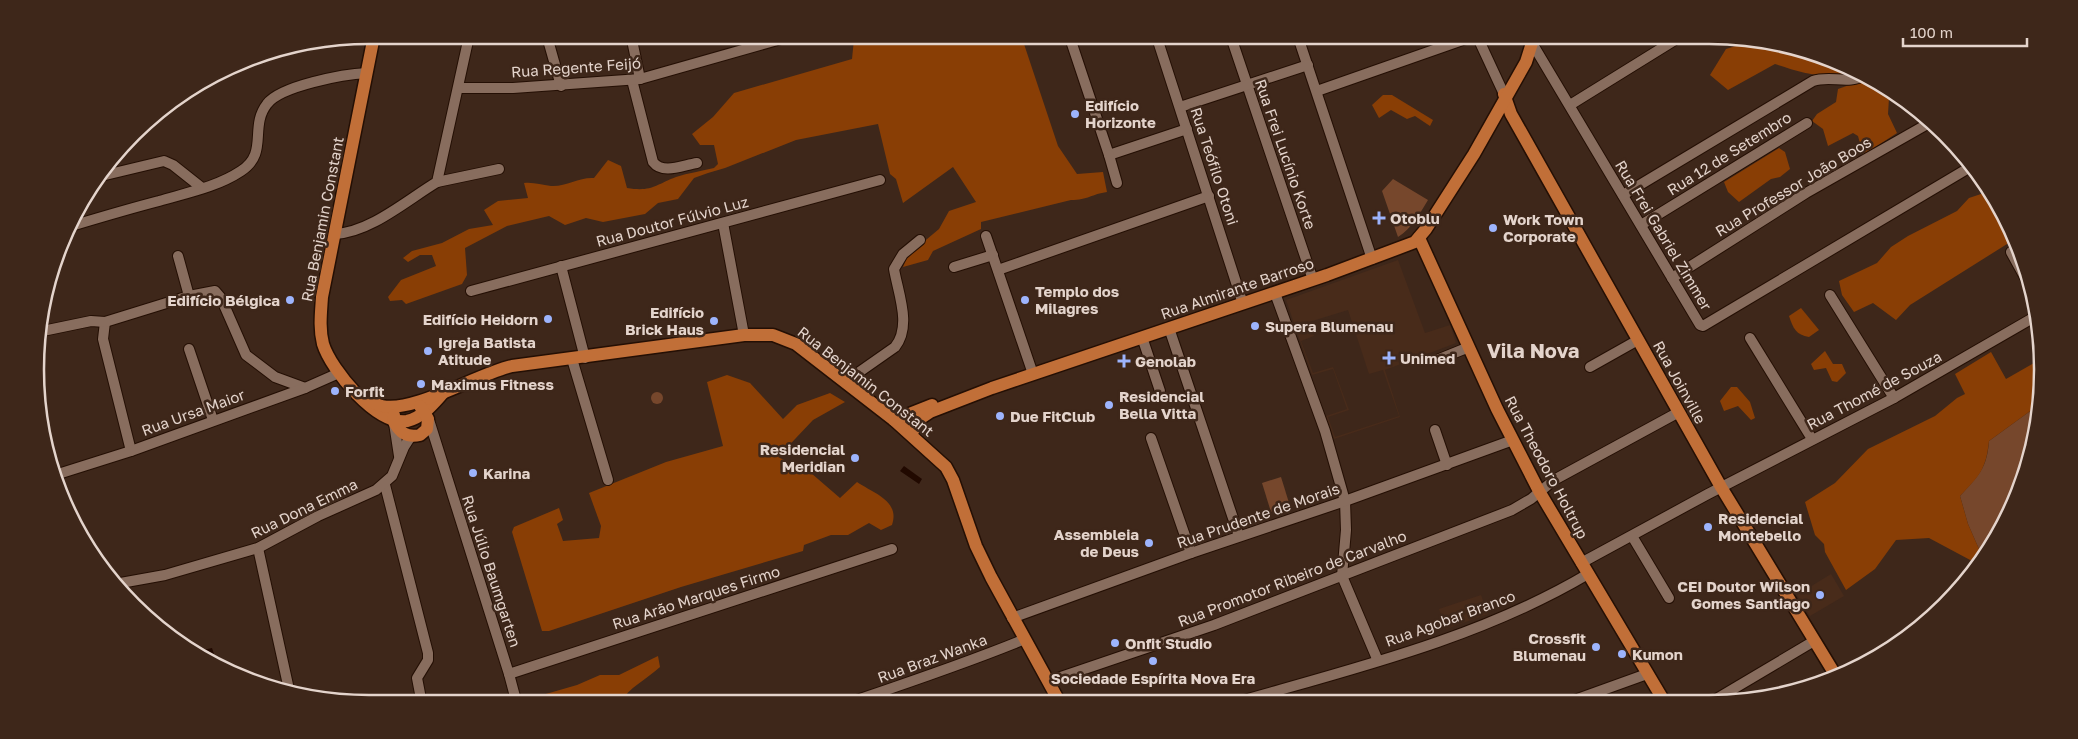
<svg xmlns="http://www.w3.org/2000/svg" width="2078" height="739" viewBox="0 0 2078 739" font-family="'Golos Text',sans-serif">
  <rect width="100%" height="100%" fill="#3e271a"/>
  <!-- built -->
  <g fill="#482b1a" fill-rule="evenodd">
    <path d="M1398,260L1425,333L1450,325L1456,343L1385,370L1400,417L1334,439L1326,416L1347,409L1333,369L1312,375L1286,300ZM1348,310L1369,374L1383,370L1399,416L1335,437L1328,417L1349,410L1333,367L1313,373L1301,341L1314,336L1309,322Z"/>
    <polygon points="1831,574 1844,596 1810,616 1797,595"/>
    <polygon points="1481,595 1488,614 1446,629 1439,609"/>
  </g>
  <!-- green -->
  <g fill="#76472c">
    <path d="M1393,179L1428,200C1419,215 1412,228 1398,237L1382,191Z"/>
    <circle cx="657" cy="398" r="6"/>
    <path d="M2040,404L2032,456L1998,537L1982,556L1968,524L1960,496C1978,476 1987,469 1989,441Z"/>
    <polygon points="1281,477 1290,506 1271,512 1262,483"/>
  </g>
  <!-- forest -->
  <g fill="#893e05">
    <path d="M1022,38L1058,146L1077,174L1103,172L1107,192C1092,194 1088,200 1071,200L981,222V229L933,251L928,260L903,267L908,255L939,229L949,211L976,202L953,167L903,203L896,179L890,174L878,124L796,140L725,168L708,173L694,178L678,199L658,203L645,214L603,222L586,218L565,225L549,216L507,226L465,248L467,275L462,284L406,304L402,300L390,301L388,297L401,280L436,266L432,255H420L408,262L403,258L412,251L442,243L469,229L493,225L484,210L498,201L528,198L524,183C534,182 541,185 551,186C566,187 579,177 594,178L608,160L621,166L627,188C652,192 655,185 676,177C688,173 702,171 714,168L718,164L714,145H700L692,134L713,117L734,93L852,59L854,39Z"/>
    <path d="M1752,41L1795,46L1860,71C1831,82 1802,73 1775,64L1728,90L1710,75L1726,49Z"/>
    <polygon points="1869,78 1897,95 1889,98 1888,114 1897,133 1863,155 1858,136 1853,133 1828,146 1823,129 1812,121 1817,114 1836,102 1838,89"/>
    <polygon points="1383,95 1392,95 1433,120 1430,126 1415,116 1407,119 1391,110 1379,118 1372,105"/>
    <polygon points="1779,148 1785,152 1790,169 1780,177 1771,179 1739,202 1728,192 1724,182"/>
    <polygon points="1990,191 1998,202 2015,239 1910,305 1896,320 1873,303 1854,312 1842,295 1839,281 1877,263 1891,247 1908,236 1957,211 1969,198"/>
    <path d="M1801,308L1819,330L1809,337C1796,335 1793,328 1789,316Z"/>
    <polygon points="1825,351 1833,364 1842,364 1846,373 1837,382 1832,381 1826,368 1814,370 1811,364"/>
    <path d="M1991,352L2006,379L2041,359L2042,391L2040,404L1989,441C1986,470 1979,476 1960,496L1968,524L1982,556L1975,566L1972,561L1929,538L1896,540L1875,569L1846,590L1825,552L1824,544L1815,535L1805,502L1835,483L1868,449L1935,416L1957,398L1965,394L1955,374Z"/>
    <path d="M727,375L750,383L783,419L797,405L830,393L845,402L813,420L778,457L811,473L840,498L857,482C875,494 900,501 892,525L881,530L869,523L848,535H831L804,545L803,551L681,587L549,631H542L512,532L514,527L559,508L563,520L557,524L563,541L599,538L601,526L589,493L666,462L723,446L707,382Z"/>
    <polygon points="1731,387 1737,387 1750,402 1755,418 1751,420 1738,406 1724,411 1720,401"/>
    <path d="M658,656L660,667C646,680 629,687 620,703L525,704V700L577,685L600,675H619Z"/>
  </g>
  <!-- water -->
  <g fill="#210900">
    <polygon points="904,466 922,479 919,484 900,471"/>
    <polygon points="189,646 198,651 212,648 214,654 204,657 185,648"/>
  </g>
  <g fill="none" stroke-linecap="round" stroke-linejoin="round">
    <!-- minor casing -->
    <g stroke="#240f04" stroke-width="12">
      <g id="minor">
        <polyline points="1477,36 1503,92"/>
        <polyline points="1231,37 1313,280"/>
        <polyline points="1298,37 1372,259"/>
        <polyline points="1070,38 1109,155 1187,129"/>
        <polyline points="1157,38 1243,304"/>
        <polyline points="548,40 561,86"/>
        <polyline points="632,40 640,79"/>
        <polyline points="1532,43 1700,325 1703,326 1972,166"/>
        <path d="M632,80L653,162C663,175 683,165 697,163"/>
        <polyline points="459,88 513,88 640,79 781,39"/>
        <polyline points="1317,91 1474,36"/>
        <polyline points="1570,105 1683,35"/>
        <polyline points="1180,107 1308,65"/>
        <polyline points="1109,155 1117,183"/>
        <polyline points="97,177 164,161 173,165 202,188"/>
        <polyline points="437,182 499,169"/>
        <path d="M1623,195L1813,81C1830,75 1849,85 1865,75"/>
        <polyline points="723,223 744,335"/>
        <polyline points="1641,225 1807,123"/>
        <path d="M68,227C98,218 128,209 159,201C186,193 217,187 241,171C269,153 249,127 267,104C280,86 344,74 367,73"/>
        <path d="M335,234C371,232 407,200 437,182L468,41"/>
        <polyline points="986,236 1033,374"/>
        <polyline points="2011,252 2032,290"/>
        <polyline points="178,256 189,296"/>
        <polyline points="561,266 585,358"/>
        <polyline points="954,267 993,255"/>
        <polyline points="998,270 1209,196"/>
        <polyline points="1672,278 1806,193 1931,122"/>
        <polyline points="471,291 880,180"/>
        <polyline points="1275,293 1325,431 1345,501 1346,530 1342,576 1378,661"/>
        <polyline points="1830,295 1894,398"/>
        <polyline points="105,322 103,339 131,451"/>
        <polyline points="1169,328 1239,536"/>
        <polyline points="38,332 91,321 105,322 189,296 215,291 221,298 246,355 275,377 305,388"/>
        <polyline points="1142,337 1160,391"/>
        <polyline points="1750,338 1812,439"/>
        <polyline points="189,349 213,420"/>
        <polyline points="572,359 608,480"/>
        <polyline points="1437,360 1469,347"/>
        <polyline points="1590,367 1638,340"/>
        <path d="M845,382L895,347C912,326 898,293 894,269L903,254L920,240"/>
        <polyline points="429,420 509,674 517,704"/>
        <polyline points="394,423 399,456"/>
        <polyline points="1435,430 1447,465"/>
        <polyline points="1151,438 1191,553"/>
        <polyline points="46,454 47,457"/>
        <polyline points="55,475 131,451 305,388 339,373"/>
        <polyline points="385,485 428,653 428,660 417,678 422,704"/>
        <polyline points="1632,536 1669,598"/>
        <polyline points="258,548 290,694"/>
        <polyline points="1581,563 1708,494 1894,398 2038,315"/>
        <polyline points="115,584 165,575 258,548 318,516 376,490 392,476 404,447 411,436"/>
        <polyline points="1012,618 1191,553 1345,501 1513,440"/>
        <polyline points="509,674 892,549"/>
        <polyline points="1049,681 1214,625 1512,510 1531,499 1554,480 1679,412"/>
        <polyline points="1572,701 1647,674"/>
        <polyline points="1713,701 1814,641"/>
        <polyline points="366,702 366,704"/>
        <path d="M1237,702C1356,668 1480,638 1588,574"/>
        <path d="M848,703C907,683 967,663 1025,639"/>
      </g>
    </g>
    <!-- major casing -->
    <g stroke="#240f04" stroke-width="15">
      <g id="major">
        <path d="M373,41L322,297C321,313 319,328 323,344C331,370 377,426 407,421C422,418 433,404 443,393"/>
        <polyline points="1504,94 1511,114 1721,487 1836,676"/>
        <polyline points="1419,238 1497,409 1539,491 1664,701"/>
        <path d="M357,394C365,398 373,404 382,406C414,413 477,374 512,366L744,335H773L796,344L894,420L946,467L953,480L976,546L991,577L1060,703"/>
        <path d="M394,415L393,420C399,432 406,438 420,435L427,429L428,419L420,406"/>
        <polyline points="894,420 932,405"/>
        <polyline points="911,434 921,418 930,412 992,388 1327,275 1415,242 1426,229 1474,154 1526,62 1532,43"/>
      </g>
    </g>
    <!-- minor -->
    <use href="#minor" stroke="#886d5e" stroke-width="10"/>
    <!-- major -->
    <use href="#major" stroke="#c16f38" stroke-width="12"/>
  </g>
  <!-- markers -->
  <g fill="#9db4fd" stroke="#3e271a" stroke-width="2">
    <circle cx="1075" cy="114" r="5"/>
    <path d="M1376.5 210.5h5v5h5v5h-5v5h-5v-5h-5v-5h5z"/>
    <circle cx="1493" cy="228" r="5"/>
    <circle cx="290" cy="300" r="5"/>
    <circle cx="1025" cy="300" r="5"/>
    <circle cx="548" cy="319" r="5"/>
    <circle cx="714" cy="321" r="5"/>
    <circle cx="1255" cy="326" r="5"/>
    <circle cx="428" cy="351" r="5"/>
    <path d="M1386.5 350.5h5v5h5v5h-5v5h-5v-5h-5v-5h5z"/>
    <path d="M1121.5 353.5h5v5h5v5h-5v5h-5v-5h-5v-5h5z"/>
    <circle cx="421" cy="384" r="5"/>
    <circle cx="335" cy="391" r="5"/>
    <circle cx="1109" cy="405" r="5"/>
    <circle cx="1000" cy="416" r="5"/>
    <circle cx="855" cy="458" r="5"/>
    <circle cx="473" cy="473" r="5"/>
    <circle cx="1708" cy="527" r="5"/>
    <circle cx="1149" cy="543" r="5"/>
    <circle cx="1820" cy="595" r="5"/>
    <circle cx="1115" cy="643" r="5"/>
    <circle cx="1596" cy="647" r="5"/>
    <circle cx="1622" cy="654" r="5"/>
    <circle cx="1153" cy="661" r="5"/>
  </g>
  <g text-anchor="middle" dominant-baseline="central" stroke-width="5" stroke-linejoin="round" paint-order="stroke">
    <!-- street labels -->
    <g font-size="15" fill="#e4d4cc" stroke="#3e271a">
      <text transform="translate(576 67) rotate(-4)">Rua Regente Feijó</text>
      <text transform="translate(1729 153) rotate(-32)">Rua 12 de Setembro</text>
      <text transform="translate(1286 154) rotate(71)">Rua Frei Lucínio Korte</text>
      <text transform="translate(1215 166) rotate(72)">Rua Teófilo Otoni</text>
      <text transform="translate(1793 186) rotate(-31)">Rua Professor João Boos</text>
      <text transform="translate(322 219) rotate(-79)">Rua Benjamin Constant</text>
      <text transform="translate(672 221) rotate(-15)">Rua Doutor Fúlvio Luz</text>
      <text transform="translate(1664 235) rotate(59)">Rua Frei Gabriel Zimmer</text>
      <text transform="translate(1237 288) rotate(-19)">Rua Almirante Barroso</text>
      <text transform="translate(866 381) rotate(38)">Rua Benjamin Constant</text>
      <text transform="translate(1680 382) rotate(61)">Rua Joinville</text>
      <text transform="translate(1874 390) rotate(-28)">Rua Thomé de Souza</text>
      <text transform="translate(193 412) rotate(-20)">Rua Ursa Maior</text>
      <text transform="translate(1547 467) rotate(62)">Rua Theodoro Holtrup</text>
      <text transform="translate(304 508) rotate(-26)">Rua Dona Emma</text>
      <text transform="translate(1258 515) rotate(-19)">Rua Prudente de Morais</text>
      <text transform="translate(492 571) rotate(72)">Rua Júlio Baumgarten</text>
      <text transform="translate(1292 578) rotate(-21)">Rua Promotor Ribeiro de Carvalho</text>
      <text transform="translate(696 597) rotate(-18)">Rua Arão Marques Firmo</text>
      <text transform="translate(1450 618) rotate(-20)">Rua Agobar Branco</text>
      <text transform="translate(932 658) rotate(-20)">Rua Braz Wanka</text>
    </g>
    <!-- poi labels -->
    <g font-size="15" font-weight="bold" fill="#e4d4cc" stroke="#3e271a" text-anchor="start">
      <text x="1085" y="105">Edifício<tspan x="1085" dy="17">Horizonte</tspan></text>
      <text x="1390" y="218">Otoblu</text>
      <text x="1503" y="219">Work Town<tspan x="1503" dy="17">Corporate</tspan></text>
      <text x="1035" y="291">Templo dos<tspan x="1035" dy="17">Milagres</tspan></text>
      <text x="280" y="300" text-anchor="end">Edifício Bélgica</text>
      <text x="704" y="312" text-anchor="end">Edifício<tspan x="704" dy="17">Brick Haus</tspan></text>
      <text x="538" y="319" text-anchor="end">Edifício Heidorn</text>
      <text x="1265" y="326">Supera Blumenau</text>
      <text x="438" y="342">Igreja Batista<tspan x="438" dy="17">Atitude</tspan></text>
      <text x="1400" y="358">Unimed</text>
      <text x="1135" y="361">Genolab</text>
      <text x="431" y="384">Maximus Fitness</text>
      <text x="345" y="391">Forfit</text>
      <text x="1119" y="396">Residencial<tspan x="1119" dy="17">Bella Vitta</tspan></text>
      <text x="1010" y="416">Due FitClub</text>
      <text x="845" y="449" text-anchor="end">Residencial<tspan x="845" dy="17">Meridian</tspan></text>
      <text x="483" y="473">Karina</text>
      <text x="1718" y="518">Residencial<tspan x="1718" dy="17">Montebello</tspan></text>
      <text x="1139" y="534" text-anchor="end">Assembleia<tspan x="1139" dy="17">de Deus</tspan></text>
      <text x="1810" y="586" text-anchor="end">CEI Doutor Wilson<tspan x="1810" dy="17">Gomes Santiago</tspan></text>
      <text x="1586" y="638" text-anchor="end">Crossfit<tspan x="1586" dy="17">Blumenau</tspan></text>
      <text x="1125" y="643">Onfit Studio</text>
      <text x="1632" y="654">Kumon</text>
      <text x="1153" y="678" text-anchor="middle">Sociedade Espírita Nova Era</text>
    </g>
    <!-- district labels -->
    <g font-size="20" font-weight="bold" fill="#e4d4cc" stroke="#3e271a">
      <text x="1533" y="350">Vila Nova</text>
    </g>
  </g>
  <!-- crop -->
  <path d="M0 0H2078V739H0ZM369 44H1709A325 325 0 0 1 2034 369V370A325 325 0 0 1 1709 695H369A325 325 0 0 1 44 370V369A325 325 0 0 1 369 44Z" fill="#3e271a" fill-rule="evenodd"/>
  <path fill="none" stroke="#e4d4cc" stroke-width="2.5" d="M369 44H1709A325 325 0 0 1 2034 369V370A325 325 0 0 1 1709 695H369A325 325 0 0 1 44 370V369A325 325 0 0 1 369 44Z"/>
  <!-- scale -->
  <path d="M1903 38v8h124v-8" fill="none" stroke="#e4d4cc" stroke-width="2.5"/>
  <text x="1910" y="38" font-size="15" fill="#e4d4cc" stroke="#3e271a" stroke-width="4" paint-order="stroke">100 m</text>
</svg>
